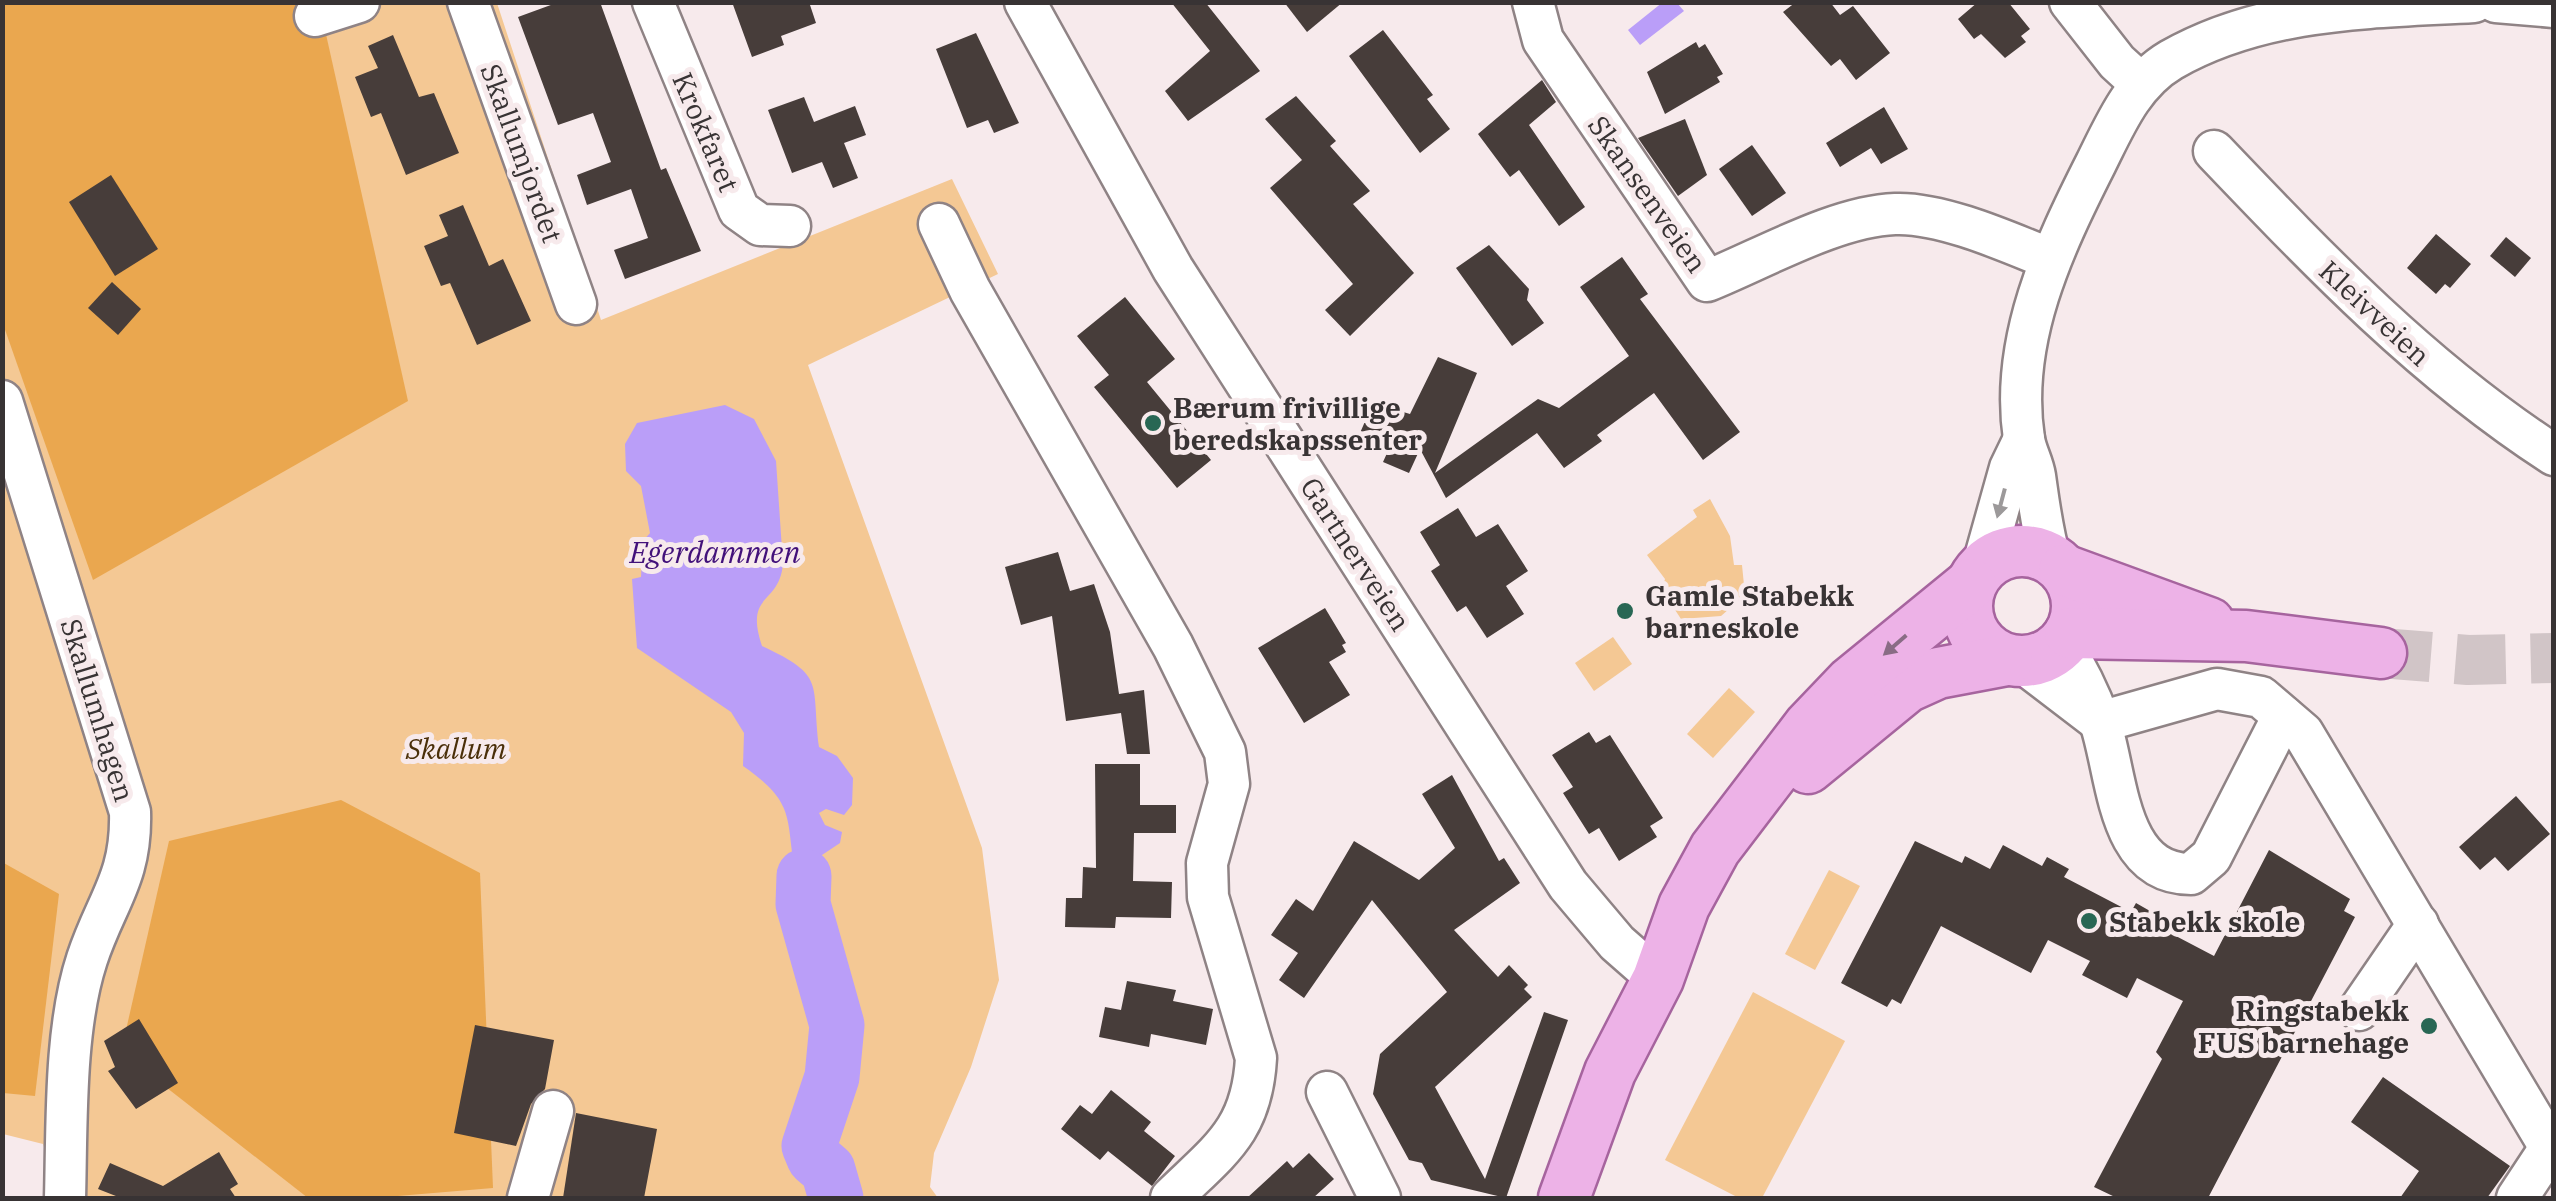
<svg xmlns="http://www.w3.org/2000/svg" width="2556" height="1201" viewBox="0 0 2556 1201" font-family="'IBM Plex Serif',serif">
  <rect width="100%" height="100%" fill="#f7eaec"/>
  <!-- green -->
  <g fill="#f4c894">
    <polygon points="2,3 497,3 601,320 952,179 998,274 808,365 982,848 999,980 971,1067 934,1153 930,1187 938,1198 61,1198 43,1144 3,1134"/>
    <polygon points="1710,499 1730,536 1734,565 1742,565 1745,595 1721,616 1681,619 1662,590 1665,579 1647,555 1697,517 1693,510"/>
    <polygon points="1613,637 1632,664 1594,691 1575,663"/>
    <polygon points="1729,688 1755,712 1713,758 1687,734"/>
    <polygon points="1829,870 1860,886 1815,970 1785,954"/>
    <polygon points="1753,992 1845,1041 1762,1198 1739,1198 1665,1160"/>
  </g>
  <!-- forest -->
  <g fill="#eaa74f">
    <polygon points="2,3 319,3 408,401 93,580 3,324"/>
    <polygon points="341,800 480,873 493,1188 374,1198 308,1198 121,1052 169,841"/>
    <polygon points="2,862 59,894 35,1096 3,1093"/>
  </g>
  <!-- water -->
  <g fill="#ba9ef8">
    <polygon points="1663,2 1677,3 1684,11 1640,45 1628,30"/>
    <path d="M725,405L754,419L776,461L783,564C779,606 744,592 762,646C827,676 811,683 819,747L837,756L853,778L852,805L844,815L826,809L819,813L825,825L842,832L840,843L819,857L809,875L796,877C785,819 798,804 743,766L744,733L731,712L637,648L632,579L641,577L643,541L650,533L641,486L626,471L625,444L637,423Z"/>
  </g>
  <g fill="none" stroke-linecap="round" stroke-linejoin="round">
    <!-- river -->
    <polyline stroke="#ba9ef8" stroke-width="55" points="804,876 803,904 837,1025 832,1077 809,1146 814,1158 828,1170 836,1198"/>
  </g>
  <!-- building -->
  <g fill="#473d3a">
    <polygon points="559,2 600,2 661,170 666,168 701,251 625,279 614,250 648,238 631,189 587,205 577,175 611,162 593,113 558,125 518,17"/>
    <polygon points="732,2 809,2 816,23 781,36 784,45 752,57"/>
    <polygon points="1171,2 1205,2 1260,71 1188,121 1165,91 1210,51"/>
    <polygon points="1284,2 1343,2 1307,32"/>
    <polygon points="1796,2 1830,2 1840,15 1853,6 1890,53 1856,80 1840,59 1831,66 1783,12"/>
    <polygon points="1978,2 2008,2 2030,29 2021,36 2026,42 2005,58 1981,34 1974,39 1958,19"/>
    <polygon points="1383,30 1433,95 1427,99 1450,129 1420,153 1349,56"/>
    <polygon points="976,33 1019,123 994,133 988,120 967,128 936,49"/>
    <polygon points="393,35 419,97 434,93 459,153 406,175 381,113 371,117 355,77 378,68 368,46"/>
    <polygon points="1696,42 1699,48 1705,44 1723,74 1717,77 1720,82 1665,114 1647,72"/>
    <polygon points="1542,80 1556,102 1529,125 1585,207 1559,226 1519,170 1510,177 1478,134"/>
    <polygon points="1296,96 1336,141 1330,146 1370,191 1353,204 1414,273 1350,336 1325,310 1353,284 1270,188 1302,160 1265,119"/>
    <polygon points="804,97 814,122 855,106 866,135 844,143 858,178 833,188 822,162 792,173 768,110"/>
    <polygon points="1884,107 1908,149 1881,164 1871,148 1840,167 1826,143"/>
    <polygon points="1685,119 1707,175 1678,196 1638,138"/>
    <polygon points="1752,145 1786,193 1752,216 1719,169"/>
    <polygon points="111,175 158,249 115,276 69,202"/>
    <polygon points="463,205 489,266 503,259 531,321 477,345 450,283 441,286 424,246 448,236 439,215"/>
    <polygon points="2436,234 2471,264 2450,288 2445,284 2436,294 2407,268"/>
    <polygon points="2506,237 2531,258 2515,277 2490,256"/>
    <polygon points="1489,245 1529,289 1527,300 1544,323 1512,346 1456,268"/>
    <polygon points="1622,257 1648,294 1640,299 1740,432 1703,460 1654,393 1597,435 1602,441 1564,468 1537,433 1446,498 1420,449 1409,473 1383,462 1388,451 1366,441 1368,437 1360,433 1373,403 1410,414 1438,357 1477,373 1435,473 1538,399 1559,408 1629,356 1580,287"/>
    <polygon points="112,282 141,309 118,335 88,308"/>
    <polygon points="1125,297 1175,359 1147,382 1211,460 1177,488 1094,387 1109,375 1077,336"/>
    <polygon points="1458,508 1476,537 1498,524 1528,571 1506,586 1524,614 1487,638 1466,606 1457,612 1431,571 1440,565 1420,532"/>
    <polygon points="1058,552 1070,591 1094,584 1110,632 1119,694 1144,690 1150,754 1127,754 1121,713 1066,721 1052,616 1021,625 1005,567"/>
    <polygon points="1325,608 1346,643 1342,645 1346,652 1329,662 1350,695 1304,723 1258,648"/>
    <polygon points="1589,732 1596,743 1610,735 1663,818 1650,826 1657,837 1619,861 1599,828 1589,834 1563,793 1573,787 1552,755"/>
    <polygon points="1095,764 1140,764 1140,805 1176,805 1176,833 1134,833 1133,881 1172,882 1171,918 1116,917 1115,928 1065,927 1066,898 1082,898 1083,867 1096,868"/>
    <polygon points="1452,775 1499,861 1504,858 1520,883 1454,930 1498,977 1509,965 1528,985 1524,989 1532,997 1435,1087 1485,1179 1544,1012 1568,1020 1506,1198 1431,1180 1422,1163 1409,1160 1373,1094 1380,1054 1447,992 1372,900 1304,998 1279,980 1298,953 1271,935 1296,899 1313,911 1354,841 1419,880 1455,848 1422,794"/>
    <polygon points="2516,796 2550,834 2508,871 2495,857 2480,870 2459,847"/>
    <polygon points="1915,841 1962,863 1965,856 1990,869 2003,845 2042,866 2047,857 2069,869 2064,877 2131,912 2136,903 2157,915 2153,924 2214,956 2269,850 2350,899 2344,911 2355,917 2208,1198 2117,1198 2094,1187 2162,1059 2156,1052 2183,1001 2137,978 2127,998 2082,975 2090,961 2048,940 2031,973 1941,926 1901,1004 1892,999 1887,1007 1841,983"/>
    <polygon points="1127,981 1176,990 1173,1001 1213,1009 1206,1045 1151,1034 1149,1047 1099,1037 1105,1007 1121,1010"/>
    <polygon points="139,1019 178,1083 136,1109 108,1071 115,1067 104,1041"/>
    <polygon points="475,1025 554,1040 545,1089 531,1104 516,1146 454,1133"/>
    <polygon points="2383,1077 2510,1166 2487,1198 2400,1198 2419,1171 2351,1122"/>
    <polygon points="1111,1090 1151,1122 1144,1131 1175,1156 1152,1186 1108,1151 1100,1160 1061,1129 1080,1105 1092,1114"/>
    <polygon points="576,1113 657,1129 644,1198 563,1198"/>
    <polygon points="219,1152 238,1184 230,1189 236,1198 121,1198 98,1189 110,1163 163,1186"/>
    <polygon points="1309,1153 1334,1179 1313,1198 1247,1198 1287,1161 1293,1168"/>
  </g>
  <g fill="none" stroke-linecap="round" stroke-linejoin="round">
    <!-- major-tunnel -->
    <polyline stroke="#d1c5c7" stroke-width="50" stroke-dasharray="50 25" stroke-linecap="butt" points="2381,653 2468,660 2554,658"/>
    <!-- minor casing -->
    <g stroke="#8f8385" stroke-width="45">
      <g id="minor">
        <polyline points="468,2 576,304"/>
        <polyline points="653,2 739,210 760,225 790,226"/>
        <polyline points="1025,2 1173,269 1568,885 1617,943 1658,979"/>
        <path d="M1533,2L1543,40L1707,281C1762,259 1836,216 1895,214C1941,212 2008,242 2050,259"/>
        <polyline points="2070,2 2117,62 2140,83"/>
        <polyline points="2496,2 2554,7"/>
        <polyline points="315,16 359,2"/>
        <path d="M2214,151C2320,262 2424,371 2554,455"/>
        <path d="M939,224L970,290L1173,646L1225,752L1229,784L1207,863L1208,897L1256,1058C1252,1131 1220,1150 1171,1198"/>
        <path d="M2,401L130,812C132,878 106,901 87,959C64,1029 67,1125 65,1198"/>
        <path d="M2050,558C2042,530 2039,504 2035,476C2033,463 2026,452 2024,439C2009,341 2053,248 2096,163C2115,125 2132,83 2171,60C2264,7 2370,8 2474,2"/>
        <polyline points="1982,568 2010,468 2024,439"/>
        <path d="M2062,645C2077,668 2090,695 2100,722C2118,775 2116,874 2191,874L2211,857L2283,716"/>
        <polyline points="2022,662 2098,720"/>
        <polyline points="2100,722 2217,689 2261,697 2303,733 2554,1154"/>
        <polyline points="2359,1010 2418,924"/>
        <polyline points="1327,1092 1380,1198"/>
        <polyline points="528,1198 553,1111"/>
        <polyline points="2517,1198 2550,1148"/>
      </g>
    </g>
    <!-- major casing -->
    <g stroke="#a6649e" stroke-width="55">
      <g id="major">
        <circle cx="2022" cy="606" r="55"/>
        <polyline points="2064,570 2209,623"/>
        <polyline points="2070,633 2246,636 2381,653"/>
        <polyline points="1808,768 1907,687 1938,673 2007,660"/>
        <polyline points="1564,1198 1610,1072 1658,979 1684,906 1715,849 1809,726 1851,682 1971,584"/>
      </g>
    </g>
    <!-- minor -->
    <use href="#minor" stroke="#fff" stroke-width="40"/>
    <!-- major -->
    <use href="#major" stroke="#edb2e7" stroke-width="50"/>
  </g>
  <!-- one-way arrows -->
  <defs><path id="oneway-solid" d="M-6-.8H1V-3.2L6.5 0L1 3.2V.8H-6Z" transform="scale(2.5)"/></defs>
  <use fill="#9c999a" href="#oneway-solid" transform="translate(2001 503) rotate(105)"/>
  <use fill="#896c85" href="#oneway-solid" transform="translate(1895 645) rotate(139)"/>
  <!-- markers -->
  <g fill="#286754" stroke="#f7eaec" stroke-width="4">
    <circle cx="1153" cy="423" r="10"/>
    <circle cx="1625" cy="611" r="10"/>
    <circle cx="2089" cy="921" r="10"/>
    <circle cx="2429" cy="1026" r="10"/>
  </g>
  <g text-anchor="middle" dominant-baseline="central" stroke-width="10" stroke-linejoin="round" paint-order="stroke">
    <!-- street labels -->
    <g font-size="28" fill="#383334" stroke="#f7eaec">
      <text transform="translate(706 132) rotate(67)">Krokfaret</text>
      <text transform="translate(522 153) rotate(70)">Skallumjordet</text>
      <text transform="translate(1648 194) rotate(55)">Skansenveien</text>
      <text transform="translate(2375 313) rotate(43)">Kleivveien</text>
      <text transform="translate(1356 554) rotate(57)">Gartnerveien</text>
      <text transform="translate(98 710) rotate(73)">Skallumhagen</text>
    </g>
    <!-- poi labels -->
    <g font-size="28" font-weight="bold" fill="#383334" stroke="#f7eaec" text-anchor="start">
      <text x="1173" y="407">Bærum frivillige<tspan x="1173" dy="32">beredskapssenter</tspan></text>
      <text x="1645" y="595">Gamle Stabekk<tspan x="1645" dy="32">barneskole</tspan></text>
      <text x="2109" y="921">Stabekk skole</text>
      <text x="2409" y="1010" text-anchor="end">Ringstabekk<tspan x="2409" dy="32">FUS barnehage</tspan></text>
    </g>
    <!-- park labels -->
    <g font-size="28" font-style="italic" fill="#4a2f09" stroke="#f7eaec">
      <text x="456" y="748">Skallum</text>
    </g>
    <!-- water labels -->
    <g font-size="30" font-style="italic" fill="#42117a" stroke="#f7eaec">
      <text x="715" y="551">Egerdammen</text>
    </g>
  </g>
  <!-- border -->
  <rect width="2556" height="1201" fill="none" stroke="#383334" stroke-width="10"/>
</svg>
